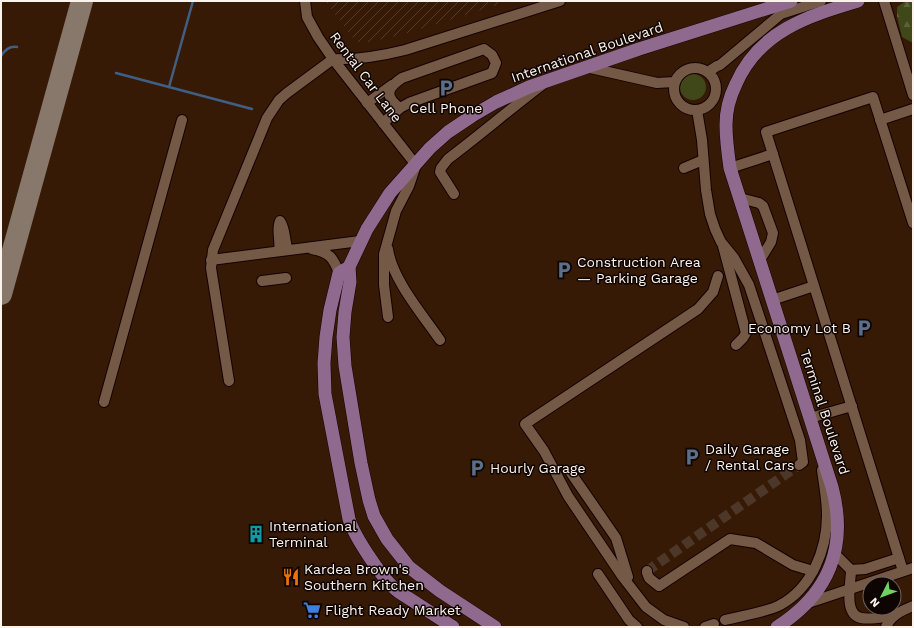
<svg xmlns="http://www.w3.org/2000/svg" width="914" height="628" viewBox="0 0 914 628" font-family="'Work Sans',sans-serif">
  <defs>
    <pattern id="industrial-furrows" width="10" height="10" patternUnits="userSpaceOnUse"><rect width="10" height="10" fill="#371a05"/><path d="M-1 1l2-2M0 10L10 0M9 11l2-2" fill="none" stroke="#553c2a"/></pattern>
    <pattern id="forest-firs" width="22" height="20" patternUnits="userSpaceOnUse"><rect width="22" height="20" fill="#404718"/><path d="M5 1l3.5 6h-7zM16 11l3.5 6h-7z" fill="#5c623a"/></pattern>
  </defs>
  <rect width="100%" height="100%" fill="#2d1606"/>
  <!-- built -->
  <path fill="#371a05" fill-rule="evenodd" d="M1,1H325L356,42H369L401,35L510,1H913V627H1ZM870,584H894V608H870Z"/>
  <!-- industrial -->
  <polygon fill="url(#industrial-furrows)" points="325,1 510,1 401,35 369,42 356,42"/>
  <!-- grass -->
  <circle fill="#404718" cx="693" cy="87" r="13"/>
  <!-- forest -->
  <polygon fill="url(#forest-firs)" points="906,1 913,1 913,43 902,37 897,16 897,7"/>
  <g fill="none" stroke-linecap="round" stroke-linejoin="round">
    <!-- stream -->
    <g stroke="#3f5f84" stroke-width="2.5">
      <path d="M1,56C5,50 9,46 17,47"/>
      <polyline points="116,73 252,109"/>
      <polyline points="169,87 193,1"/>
    </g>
    <!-- taxiway -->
    <polyline stroke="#88776b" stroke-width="22" points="1,294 82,1"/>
    <!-- minor-tunnel -->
    <polyline stroke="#4c3729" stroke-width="10" stroke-dasharray="10 5" stroke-linecap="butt" points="647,571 799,465"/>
    <!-- minor casing -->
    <g stroke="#140200" stroke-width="12">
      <g id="minor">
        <polyline points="305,1 307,17 318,37 333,59 416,165 409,186 396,211 384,254 384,285 388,317"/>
        <polyline points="884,1 913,95"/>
        <path d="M333,59C357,60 381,56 405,50L560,1"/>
        <polyline points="586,67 657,83 674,82"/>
        <circle cx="695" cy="89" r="21"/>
        <polyline points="708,72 717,66 720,65 781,14 821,1"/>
        <polyline points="367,103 392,85"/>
        <polyline points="697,110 702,140 706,190 710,214 715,229 721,242 734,258 749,285 800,440 803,462 799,465"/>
        <polyline points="880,120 913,109"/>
        <path d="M383,123L400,108L409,103L492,73L496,63L492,55L484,49L402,78C387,88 384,96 400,108"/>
        <polyline points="684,168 703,160"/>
        <polyline points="730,168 773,154"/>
        <path d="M454,194L440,172L441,168L448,159C480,135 510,109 542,85"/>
        <polyline points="740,198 759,203 763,206 773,233 771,242 760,260"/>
        <polyline points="723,246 746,333 743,338 736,345"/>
        <path d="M312,249C330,253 333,257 339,273"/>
        <path d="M388,249C392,279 422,314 440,340"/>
        <path d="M279,251C281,241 276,230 280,221C286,230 284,240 288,250"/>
        <polyline points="211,260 360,241"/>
        <polyline points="262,281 286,278"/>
        <polyline points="772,300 814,286"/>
        <polyline points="229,381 211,268 213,250 267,118 279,100 287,93 333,59"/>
        <polyline points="104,402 182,120"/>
        <polyline points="810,418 852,406"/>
        <polyline points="571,473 616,538 628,577"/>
        <polyline points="834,553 851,570 865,569 899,558"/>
        <path d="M851,570C851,583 843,614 861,618C871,620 883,617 893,616"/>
        <polyline points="647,571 647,573 649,578 659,586 730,539 756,543 793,565 813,571"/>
        <polyline points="903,571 766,132 873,97 913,223"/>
        <polyline points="598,574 629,620 637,627"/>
        <polyline points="808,603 913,568"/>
        <path d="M725,620C740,616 768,612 780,605C812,588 827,549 827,515C827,500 824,485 822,470"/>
        <polyline points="684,627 664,620 646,607 622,576 568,496 544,451 525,424 698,309 713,292 718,276"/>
        <polyline points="705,627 714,624"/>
        <path d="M886,627C891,615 901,611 913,606"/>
      </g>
    </g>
    <!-- major casing -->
    <g stroke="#140200" stroke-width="14">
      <g id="major">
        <polyline points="349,267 350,282 345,312 343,337 345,366 361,463 369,500 374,516 387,539 409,567 440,591 495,627"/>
        <path d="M453,627L399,592C384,582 354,536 349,519L325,394L324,363L326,337L330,310L339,273L349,267L367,229L390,193L430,148L448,132L472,116L496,102L529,87L639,49L791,1"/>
        <path d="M777,627C829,594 848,547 832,487L730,168C728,154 726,139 726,125C726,111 730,96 736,84C759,31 808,16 858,1"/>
      </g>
    </g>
    <!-- minor -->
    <use href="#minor" stroke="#755947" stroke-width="10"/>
    <!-- major -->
    <use href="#major" stroke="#8f698e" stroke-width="13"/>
  </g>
  <!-- icons -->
  <defs>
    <g id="parking-bare" transform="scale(1.38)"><path d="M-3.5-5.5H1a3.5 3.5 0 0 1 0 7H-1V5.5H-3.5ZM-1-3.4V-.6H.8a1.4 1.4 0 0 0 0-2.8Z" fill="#5c6f8a" stroke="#0e0502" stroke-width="2.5" paint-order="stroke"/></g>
    <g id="building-bare" transform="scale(1.38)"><path d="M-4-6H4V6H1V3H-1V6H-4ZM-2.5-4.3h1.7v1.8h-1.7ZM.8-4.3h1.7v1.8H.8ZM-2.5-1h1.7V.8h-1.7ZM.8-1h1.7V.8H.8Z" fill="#0f9aa8" stroke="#0e0502" stroke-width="2.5" paint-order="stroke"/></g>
    <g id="restaurant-bare" transform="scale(1.38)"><path d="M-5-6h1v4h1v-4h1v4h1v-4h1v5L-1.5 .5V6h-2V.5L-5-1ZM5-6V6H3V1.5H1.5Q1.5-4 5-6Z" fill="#e8710a" stroke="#0e0502" stroke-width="2.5" paint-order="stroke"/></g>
    <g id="supermarket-bare" transform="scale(1.38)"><path d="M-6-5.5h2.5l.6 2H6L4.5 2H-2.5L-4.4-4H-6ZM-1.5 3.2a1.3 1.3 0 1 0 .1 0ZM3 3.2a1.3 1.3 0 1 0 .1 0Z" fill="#3f7fe0" stroke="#0e0502" stroke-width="2.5" paint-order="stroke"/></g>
  </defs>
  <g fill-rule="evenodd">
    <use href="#parking-bare" x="446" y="88"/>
    <use href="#parking-bare" x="564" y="270"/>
    <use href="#parking-bare" x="864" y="328"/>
    <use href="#parking-bare" x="692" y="457"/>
    <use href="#parking-bare" x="477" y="468"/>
    <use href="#building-bare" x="256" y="534"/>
    <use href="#restaurant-bare" x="291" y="577"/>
    <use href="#supermarket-bare" x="312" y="610"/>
  </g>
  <g text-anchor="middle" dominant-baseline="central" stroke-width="3" stroke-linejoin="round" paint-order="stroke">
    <!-- street labels -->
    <g font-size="14" fill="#fdf3ed" stroke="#0e0502">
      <text transform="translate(587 52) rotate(-19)">International Boulevard</text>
      <text transform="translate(366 77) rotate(53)">Rental Car Lane</text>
      <text transform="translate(825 412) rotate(72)">Terminal Boulevard</text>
    </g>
    <!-- poi labels -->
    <g font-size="14" fill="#fdf3ed" stroke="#0e0502" text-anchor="start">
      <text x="446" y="108" text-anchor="middle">Cell Phone</text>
      <text x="577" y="262">Construction Area<tspan x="577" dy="16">— Parking Garage</tspan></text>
      <text x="851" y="328" text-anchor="end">Economy Lot B</text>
      <text x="705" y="449">Daily Garage<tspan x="705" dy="16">/ Rental Cars</tspan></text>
      <text x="490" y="468">Hourly Garage</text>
      <text x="269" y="526">International<tspan x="269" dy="16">Terminal</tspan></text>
      <text x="304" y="569">Kardea Brown's<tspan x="304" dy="16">Southern Kitchen</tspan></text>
      <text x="325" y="610">Flight Ready Market</text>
    </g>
  </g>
  <!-- border -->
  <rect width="914" height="628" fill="none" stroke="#fdf3ed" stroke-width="4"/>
  <!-- north arrow -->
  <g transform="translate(882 596) rotate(228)"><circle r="19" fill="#0e0502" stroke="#6e6460"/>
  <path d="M0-3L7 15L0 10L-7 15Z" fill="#6ed360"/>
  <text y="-6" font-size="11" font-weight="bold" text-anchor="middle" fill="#fdf3ed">N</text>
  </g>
</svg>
